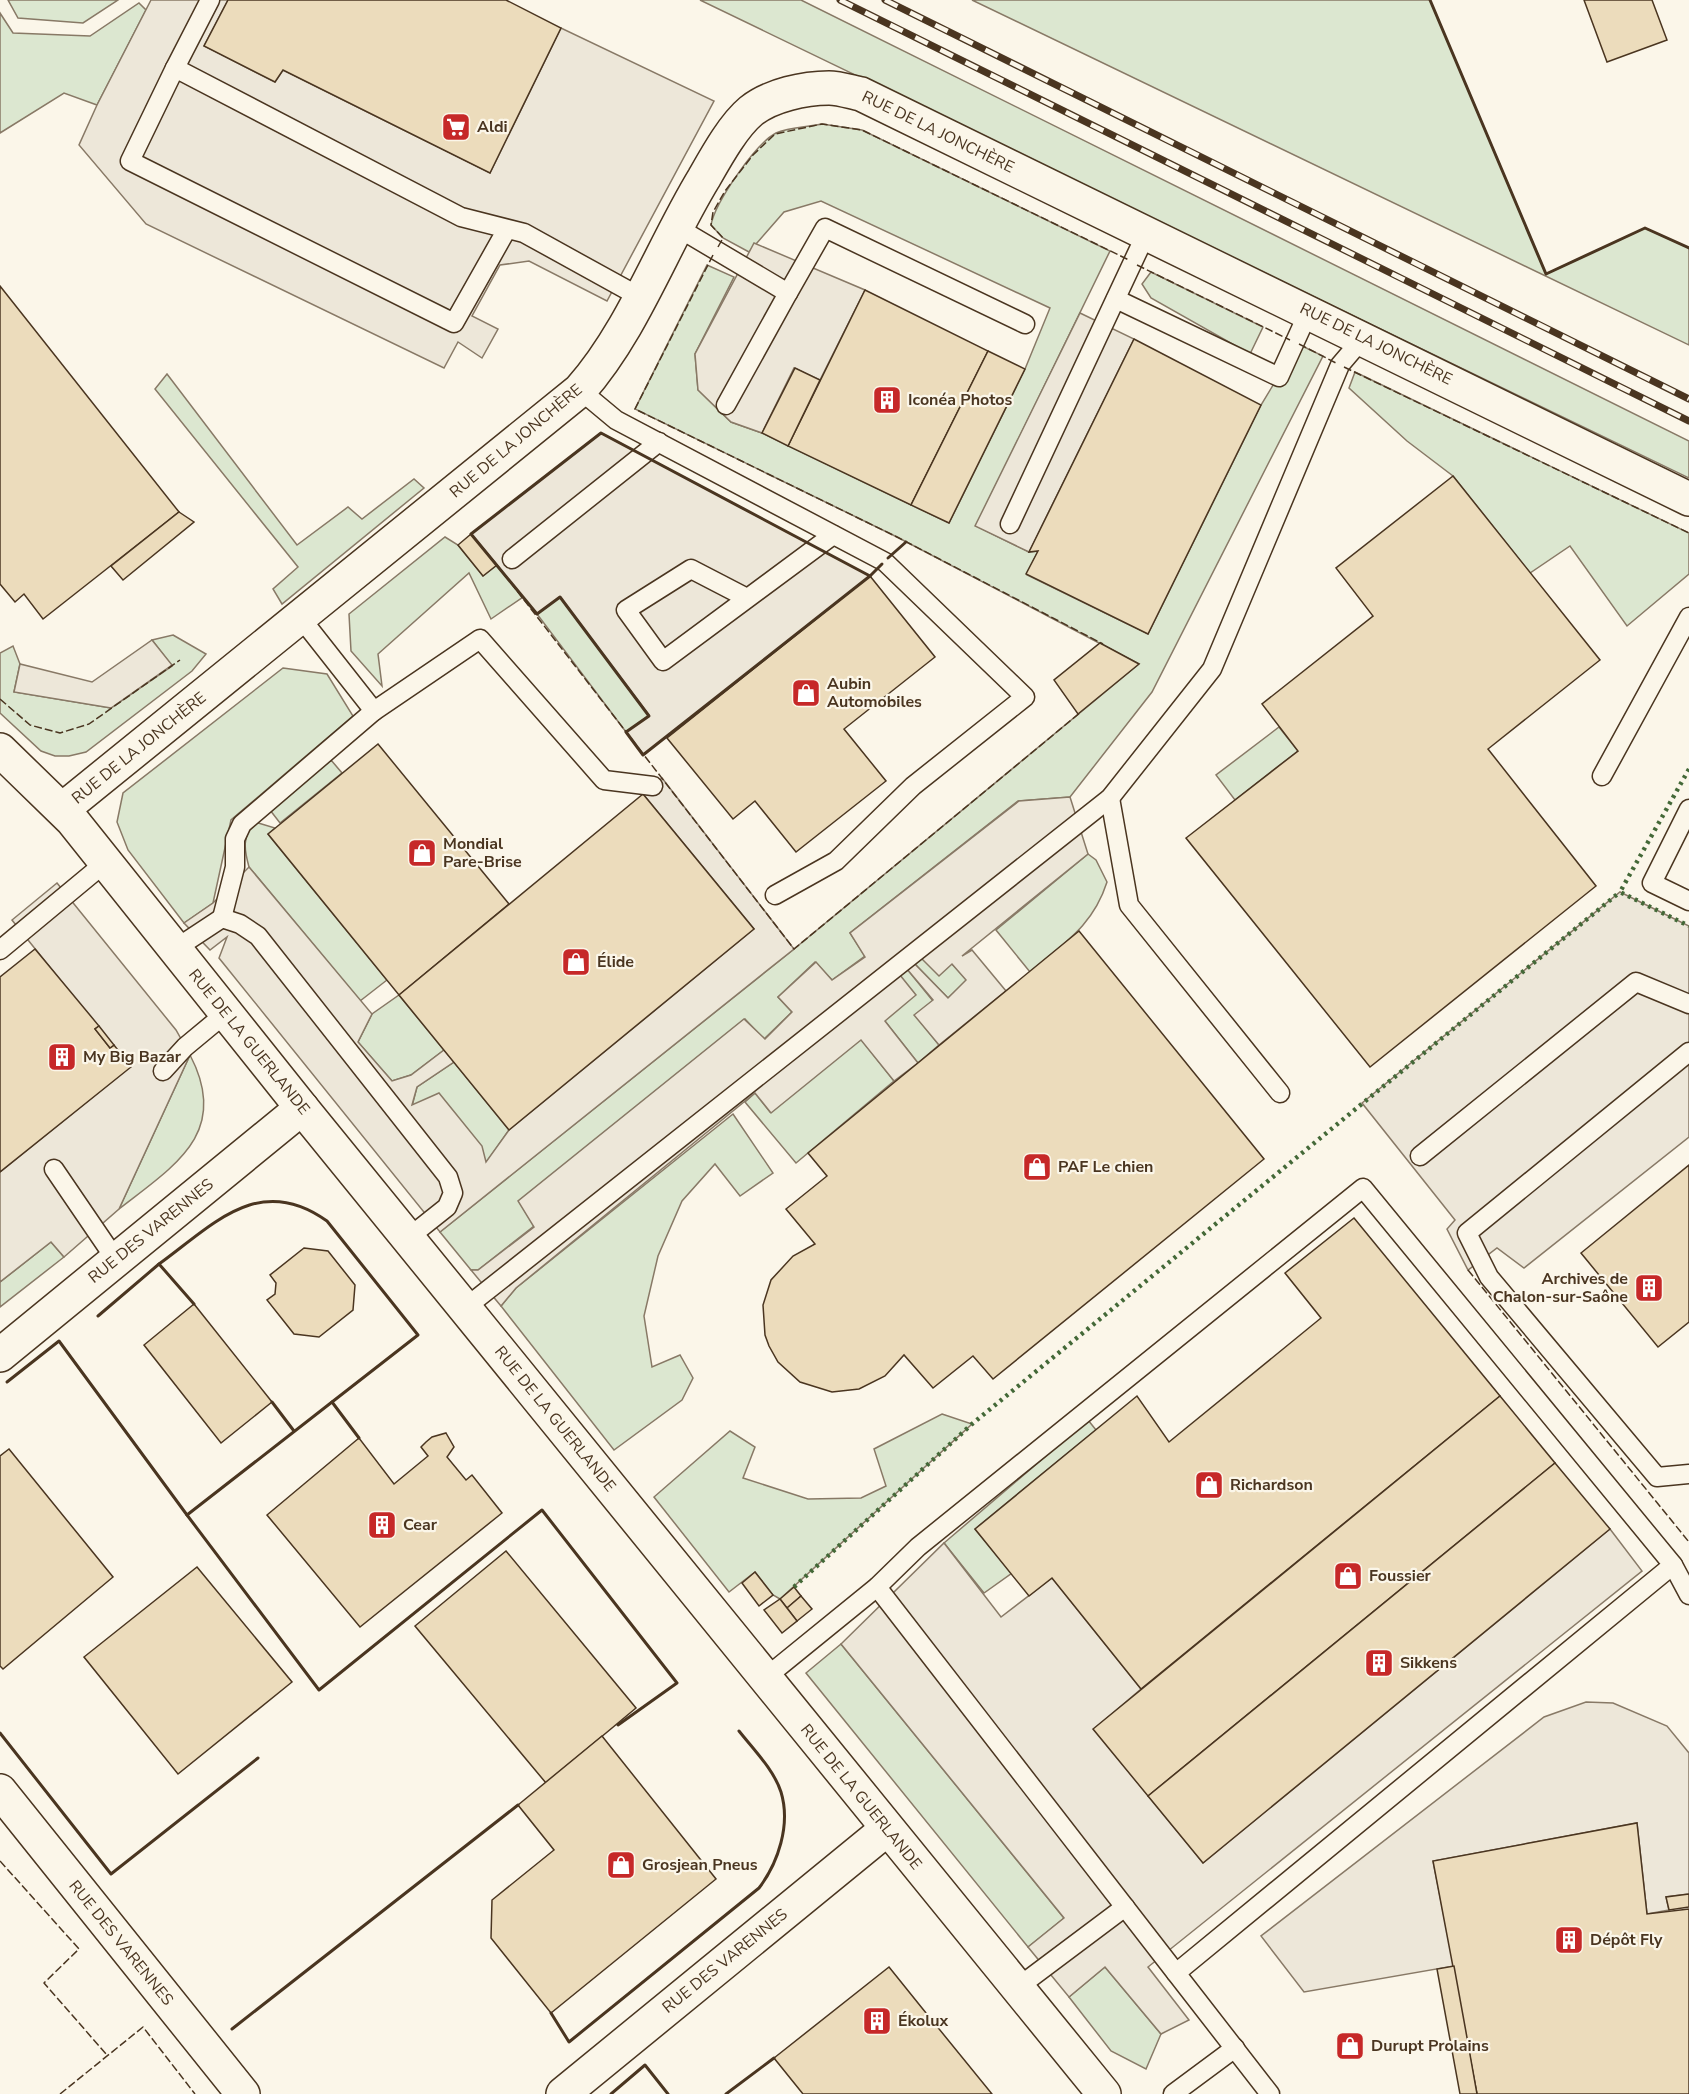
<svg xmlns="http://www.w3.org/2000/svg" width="1689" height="2094" viewBox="0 0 1689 2094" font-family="'Nunito Sans',sans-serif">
  <rect width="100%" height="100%" fill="#fbf6e9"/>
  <!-- green -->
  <g fill="#dce7d0" stroke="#887966" stroke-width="1.5">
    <polygon points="8,0 118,0 83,23 18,18"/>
    <polygon points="700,0 801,0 1689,441 1689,478"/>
    <polygon points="972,0 1430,0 1546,274 1645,228 1689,248 1689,345"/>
    <polygon points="139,3 146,10 97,105 64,93 0,133 0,13 13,33 90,36"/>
    <path d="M822,124L862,130L1110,251L976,526L1029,552L1038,551L1027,575L1148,634L1261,405L1298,344L1323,356L1152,692L1070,797L1018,801L850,933L865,956L832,980L815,962L778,997L792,1012L764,1039L745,1019L519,1201L534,1226L478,1270H471L440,1232L794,949L1139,664L897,537L635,409L707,265L734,277L695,354L698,390L731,422L762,433L949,523L1025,369L1050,308L821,201L784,212L749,252L723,238L711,225C715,203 755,144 776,133C788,127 808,127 822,124Z"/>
    <polygon points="1151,272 1263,327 1250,354 1151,298 1142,284"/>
    <polygon points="1355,372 1689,533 1689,574 1627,626 1570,546 1530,573 1453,476 1407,441 1349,388"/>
    <polygon points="167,374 297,545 348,507 362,519 414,479 424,488 282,604 273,589 298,567 155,389"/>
    <polygon points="445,537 458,545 483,576 497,565 523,597 491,619 469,573 378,654 382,686 351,651 349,614"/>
    <polygon points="560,597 649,716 626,732 537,614"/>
    <polygon points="173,635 206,654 192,671 86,752 69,756 55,756 41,751 0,713 0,653 13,646 20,664 14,692 111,708 172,666 152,640"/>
    <polygon points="283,668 327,674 353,716 231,820 213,903 184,923 128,850 117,822 123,793"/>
    <polygon points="1279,727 1298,751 1235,800 1216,775"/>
    <polygon points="331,760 342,773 280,823 270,810"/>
    <path d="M255,822L275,828L268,834L387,980L360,1001L249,867C244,849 242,837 255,822Z"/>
    <path d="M1088,854L1096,860L1107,882C1093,926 1064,943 1030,972L996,930Z"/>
    <polygon points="919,956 952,964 967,980 948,998 913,962"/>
    <polygon points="907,969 933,1001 915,1015 939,1045 918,1063 884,1020 899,975"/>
    <polygon points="399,995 444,1050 411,1075 392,1081 358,1042 372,1014"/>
    <polygon points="861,1039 894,1081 796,1163 745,1102 755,1093 770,1112"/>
    <path d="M190,1055C231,1133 174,1166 119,1209Z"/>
    <polygon points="454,1062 509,1130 486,1163 412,1106 417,1087"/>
    <polygon points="733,1114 773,1173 740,1196 715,1164 682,1201 658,1256 644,1316 652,1367 680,1355 693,1378 682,1400 614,1450 501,1306 516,1288"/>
    <polygon points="51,1242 64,1257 0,1307 0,1282"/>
    <polygon points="942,1414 972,1424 780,1599 773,1595 755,1572 729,1592 654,1497 730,1431 755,1447 743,1478 808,1499 861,1498 886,1486 874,1449"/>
    <polygon points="1088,1420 1096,1430 975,1529 1012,1573 984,1593 944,1543"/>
    <polygon points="841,1644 1064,1918 1028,1947 806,1673"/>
    <polygon points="1105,1967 1161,2034 1146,2069 1111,2051 1069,1997"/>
  </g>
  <!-- parking -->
  <g fill="#ede7d9" stroke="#887966" stroke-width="1.5" fill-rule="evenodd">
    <polygon points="151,0 228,0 204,46 275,82 283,70 490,173 561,28 714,101 607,301 529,261 500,265 472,316 498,329 482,358 458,342 444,368 146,224 79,145 97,105"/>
    <polygon points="754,243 865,290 820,380 794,368 762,433 731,422 698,390 695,354"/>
    <polygon points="1080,313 1134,339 1029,552 975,526"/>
    <polygon points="601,433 870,576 643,755 626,732 649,715 560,597 537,614 471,534"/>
    <polygon points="152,640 172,665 111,708 14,692 20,664 92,682"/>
    <polygon points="662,778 794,949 440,1232 219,958 227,937 210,950 184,923 213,903 249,867 372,1014 358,1042 392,1081 411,1075 444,1050 454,1062 417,1087 412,1105 439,1093 482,1146 486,1162 509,1130 754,929 643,794"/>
    <path d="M1070,797L1088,854L962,956L972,950L1006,991L939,1045L914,1015L933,1000L907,969L900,975L916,995L885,1021L918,1063L894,1081L861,1040L771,1113L755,1093L516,1288L501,1306L471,1270H478L534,1227L518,1201L744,1019L765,1039L792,1012L778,997L816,962L832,980L865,957L850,933L1019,801ZM920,957L939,976L952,964L966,980L948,998L913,962Z"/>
    <polygon points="57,883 176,1030 190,1055 119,1209 64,1257 51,1242 0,1282 0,1172 130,1067 12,920"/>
    <polygon points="1620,892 1689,926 1689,1137 1524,1268 1497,1248 1468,1270 1447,1229 1455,1220 1362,1103"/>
    <polygon points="1610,1529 1642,1571 1148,1967 1189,2020 1161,2034 1105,1967 1069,1997 1028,1947 1064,1918 841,1644 944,1543 1001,1617 1052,1578 1141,1689 1094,1729 1203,1863"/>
    <polygon points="1586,1702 1613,1703 1667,1726 1689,1753 1689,1894 1666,1897 1669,1910 1647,1914 1637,1823 1433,1861 1454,1966 1304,1992 1261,1936 1544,1717"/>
  </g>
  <!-- building -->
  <g fill="#ecdcbc" stroke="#4a3520" stroke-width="1.5">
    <polygon points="228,0 506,0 561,28 490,173 283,70 275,82 204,46"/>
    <polygon points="1584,0 1652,0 1667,40 1607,62"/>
    <polygon points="0,286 179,512 43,619 24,594 15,602 0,584"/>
    <polygon points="865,290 988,351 911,505 788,446"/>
    <polygon points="1134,339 1261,405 1148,634 1026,574 1038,551 1029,552"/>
    <polygon points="988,351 1025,369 949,523 911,505"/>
    <polygon points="795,368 820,380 788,446 762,433"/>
    <polygon points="1453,476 1600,660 1488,749 1596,886 1370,1067 1186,838 1298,751 1262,704 1373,616 1336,568"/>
    <polygon points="179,512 194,522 123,580 111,566"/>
    <polygon points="471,534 497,565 483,576 458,545"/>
    <polygon points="870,576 935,657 844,729 886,781 796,852 755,801 733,819 667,738"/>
    <polygon points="1100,643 1139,664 1078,714 1054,680"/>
    <polygon points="378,744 509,904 399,995 268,834"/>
    <polygon points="643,794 754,929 509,1130 399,995"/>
    <polygon points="1079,931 1264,1159 993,1379 973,1356 933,1388 904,1355 885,1376 859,1389 832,1392 800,1382 778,1362 769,1346 765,1335 763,1305 771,1280 793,1256 815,1244 786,1209 827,1176 808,1153"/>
    <polygon points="35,949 99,1026 95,1029 110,1048 114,1045 131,1067 0,1172 0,977"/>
    <polygon points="99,1026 114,1045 110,1048 95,1029"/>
    <polygon points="1689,1165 1689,1322 1658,1347 1581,1253"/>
    <polygon points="1354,1218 1500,1396 1141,1689 1052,1578 1029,1596 975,1529 1137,1396 1169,1442 1321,1318 1285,1273"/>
    <polygon points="304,1248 328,1251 355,1285 353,1310 319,1337 294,1334 267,1300 275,1294 276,1283 270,1275"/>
    <polygon points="194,1304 272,1402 221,1443 144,1345"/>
    <polygon points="1500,1396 1555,1463 1148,1796 1093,1729"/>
    <polygon points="446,1433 454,1447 447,1457 466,1480 472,1475 502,1513 360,1627 267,1515 359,1438 394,1484 428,1456 421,1447 426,1442 432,1437"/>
    <polygon points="9,1449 113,1577 3,1669 0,1666 0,1456"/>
    <polygon points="1555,1463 1610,1529 1203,1863 1148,1796"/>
    <polygon points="506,1551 636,1708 546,1783 415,1626"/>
    <polygon points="197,1567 292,1682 178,1774 84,1657"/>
    <polygon points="755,1572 773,1595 759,1606 742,1583"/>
    <polygon points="794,1587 801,1596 787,1608 780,1599"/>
    <polygon points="801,1596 812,1609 797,1621 787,1608"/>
    <polygon points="780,1599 797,1621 782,1633 764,1610"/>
    <polygon points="602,1736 716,1879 551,2013 491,1938 492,1900 554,1850 518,1805"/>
    <polygon points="1637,1823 1647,1914 1689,1909 1689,2094 1477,2094 1433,1861"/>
    <polygon points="1689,1894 1689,1907 1669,1910 1666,1897"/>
    <polygon points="1454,1966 1466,2032 1477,2094 1460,2094 1437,1969"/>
    <polygon points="889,1967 922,2008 992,2094 803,2094 774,2058"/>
  </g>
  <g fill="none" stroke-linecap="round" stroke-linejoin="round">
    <!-- service casing -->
    <g stroke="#4a3520" stroke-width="21">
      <g id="service">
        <polyline points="175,68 210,0"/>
        <polyline points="675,226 788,293 726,405"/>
        <polyline points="507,229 454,323 130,161 175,68 461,217 524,233 640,297"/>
        <polyline points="788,293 825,228 1025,324"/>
        <polyline points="1116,299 1279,377 1309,311"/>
        <polyline points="580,390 616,420 885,562 1025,697 913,786 836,861 775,895"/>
        <polyline points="1010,524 1146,234"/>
        <polyline points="512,559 659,442"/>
        <polyline points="747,598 691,569 626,610 663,661 833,535"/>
        <polyline points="300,617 374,711 480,639 604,780 653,786"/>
        <polyline points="1602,776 1689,617"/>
        <polyline points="1110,798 1129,905 1280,1093"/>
        <polyline points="1689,809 1652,883 1689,901"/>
        <polyline points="222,918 235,867 235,839 242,824 374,711"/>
        <polyline points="175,949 222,918 240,924 258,936 448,1177 453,1193 447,1207 408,1238"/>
        <polyline points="0,950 106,862"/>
        <polyline points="1689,1052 1467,1233 1489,1277 1657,1477 1689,1474"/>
        <polyline points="163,1071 185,1047 226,1013"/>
        <polyline points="1420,1156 1636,982 1689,1004"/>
        <polyline points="54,1169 116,1260"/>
        <polyline points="465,1308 1110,798 1212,669 1340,365 1363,338"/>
        <polyline points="1673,1565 1689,1595"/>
        <polyline points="877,1587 1176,1973"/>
        <polyline points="765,1678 877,1587 918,1547 1363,1188 1673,1565 1176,1973 1270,2094"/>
        <polyline points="1017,1988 1125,1907"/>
        <polyline points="1173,2094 1235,2048"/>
      </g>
    </g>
    <!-- minor casing -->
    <g stroke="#4a3520" stroke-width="36">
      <g id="minor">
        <polyline points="0,1355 302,1108"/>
        <polyline points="0,1791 243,2094"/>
        <polyline points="563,2094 887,1829"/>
      </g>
    </g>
    <!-- tertiary casing -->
    <g stroke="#4a3520" stroke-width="36">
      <g id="tertiary">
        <polyline points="0,750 72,820 302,1108 1104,2094"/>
        <path d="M63,809L580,390C633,330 662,247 704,178C716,157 733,126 751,111C771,95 805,88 829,88C839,88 851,92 861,94L1689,499"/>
      </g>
    </g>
    <!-- service -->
    <use href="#service" stroke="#fbf6e9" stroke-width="18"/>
    <!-- minor -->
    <use href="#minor" stroke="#fbf6e9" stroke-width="33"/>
    <!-- tertiary -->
    <use href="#tertiary" stroke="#fbf6e9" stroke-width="33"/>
    <!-- rail casing -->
    <g stroke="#4a3520" stroke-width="7">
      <g id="rail">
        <polyline points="840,0 1689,421"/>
        <polyline points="885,0 1689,399"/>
      </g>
    </g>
    <!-- rail -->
    <use href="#rail" stroke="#fbf6e9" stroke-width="4.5" stroke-dasharray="14" stroke-linecap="butt"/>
    <!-- hedge -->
    <g stroke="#436837" stroke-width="4.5" stroke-dasharray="3 4.5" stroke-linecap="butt">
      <polyline points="1689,769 1620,892 1689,926"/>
      <polyline points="794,1587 972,1424 1620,892"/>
    </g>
    <!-- fence -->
    <g stroke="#4a3520" stroke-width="1.5" stroke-dasharray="8 3" stroke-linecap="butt">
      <polyline points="718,247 723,238 711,225 713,212 725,191 753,155 775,134 822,124 862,130 1129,260"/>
      <polyline points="713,255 635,409 897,537 1103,644"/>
      <polyline points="1137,265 1290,340"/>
      <polyline points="1299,344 1336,363"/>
      <polyline points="1344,367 1689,533"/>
      <polyline points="497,565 794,949 1081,712"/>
      <polyline points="0,699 30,725 60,733 89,724 180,660"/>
      <polyline points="1468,1270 1689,1542"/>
      <polyline points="0,1861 79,1949 44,1983 107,2055"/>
      <polyline points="60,2094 143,2027 195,2094"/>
    </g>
    <!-- wall -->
    <g stroke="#4a3520" stroke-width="3">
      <polyline points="1430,0 1546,274 1645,228 1689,248"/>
      <polygon points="601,433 870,576 643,755 626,732 649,716 560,597 537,614 471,534"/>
      <polyline points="888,558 906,542"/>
      <polyline points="870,576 882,564"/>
      <path d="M159,1264C213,1225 259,1172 327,1221L418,1335L332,1402L359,1438"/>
      <polyline points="98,1316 159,1264 194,1304"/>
      <polyline points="7,1382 59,1341 187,1515"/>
      <polyline points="272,1402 294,1431"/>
      <polyline points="332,1402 187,1515 319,1690 542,1510 677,1683 618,1725"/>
      <polyline points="0,1733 111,1874 258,1758"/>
      <path d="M551,2013L569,2042L759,1888C778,1863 791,1825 781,1792C774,1770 754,1750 739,1731"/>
      <polyline points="232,2029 518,1805"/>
      <polyline points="611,2094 645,2065 668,2094"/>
      <polyline points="726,2094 774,2058"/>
    </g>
  </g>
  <!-- icons -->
  <defs>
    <g id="supermarket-square" transform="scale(1.5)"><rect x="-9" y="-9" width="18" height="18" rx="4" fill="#c62828" stroke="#fbf6e9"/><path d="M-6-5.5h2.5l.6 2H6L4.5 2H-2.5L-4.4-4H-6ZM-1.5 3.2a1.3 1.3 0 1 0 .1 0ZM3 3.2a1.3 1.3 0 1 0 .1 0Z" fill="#fff"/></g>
    <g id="building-square" transform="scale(1.5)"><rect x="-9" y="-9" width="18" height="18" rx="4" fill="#c62828" stroke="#fbf6e9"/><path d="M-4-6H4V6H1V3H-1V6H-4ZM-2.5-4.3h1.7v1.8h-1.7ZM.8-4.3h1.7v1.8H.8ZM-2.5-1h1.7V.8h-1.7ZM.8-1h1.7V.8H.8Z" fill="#fff"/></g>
    <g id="shop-square" transform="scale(1.5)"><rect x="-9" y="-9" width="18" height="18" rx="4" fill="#c62828" stroke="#fbf6e9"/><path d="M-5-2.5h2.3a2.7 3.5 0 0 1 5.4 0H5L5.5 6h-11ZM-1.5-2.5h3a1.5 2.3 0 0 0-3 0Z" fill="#fff"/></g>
  </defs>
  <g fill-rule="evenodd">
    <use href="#supermarket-square" x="456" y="127"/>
    <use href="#building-square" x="887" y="400"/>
    <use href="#shop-square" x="806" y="693"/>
    <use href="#shop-square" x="422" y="853"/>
    <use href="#shop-square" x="576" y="962"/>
    <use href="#building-square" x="62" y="1057"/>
    <use href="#shop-square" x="1037" y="1167"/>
    <use href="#building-square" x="1649" y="1288"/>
    <use href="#shop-square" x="1209" y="1485"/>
    <use href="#building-square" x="382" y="1525"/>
    <use href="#shop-square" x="1348" y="1576"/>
    <use href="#building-square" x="1379" y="1663"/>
    <use href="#shop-square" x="621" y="1865"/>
    <use href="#building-square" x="1569" y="1940"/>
    <use href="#building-square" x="877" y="2021"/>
    <use href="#shop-square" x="1350" y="2046"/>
  </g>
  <g text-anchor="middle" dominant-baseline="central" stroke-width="4.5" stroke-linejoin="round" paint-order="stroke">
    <!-- poi labels -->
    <g font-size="16" font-weight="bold" fill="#4a3520" stroke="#fbf6e9" text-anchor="start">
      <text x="477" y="127">Aldi</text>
      <text x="908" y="400">Iconéa Photos</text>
      <text x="827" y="684">Aubin<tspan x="827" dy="18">Automobiles</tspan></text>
      <text x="443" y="844">Mondial<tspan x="443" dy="18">Pare-Brise</tspan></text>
      <text x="597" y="962">Élide</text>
      <text x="83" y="1057">My Big Bazar</text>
      <text x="1058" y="1167">PAF Le chien</text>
      <text x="1628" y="1279" text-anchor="end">Archives de<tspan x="1628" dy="18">Chalon-sur-Saône</tspan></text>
      <text x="1230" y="1485">Richardson</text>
      <text x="403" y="1525">Cear</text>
      <text x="1369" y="1576">Foussier</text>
      <text x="1400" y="1663">Sikkens</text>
      <text x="642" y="1865">Grosjean Pneus</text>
      <text x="1590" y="1940">Dépôt Fly</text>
      <text x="898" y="2021">Ékolux</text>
      <text x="1371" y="2046">Durupt Prolains</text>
    </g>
    <!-- street labels -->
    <g font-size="16" fill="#4a3520" stroke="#fbf6e9">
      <text transform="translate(938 132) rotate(26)">RUE DE LA JONCHÈRE</text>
      <text transform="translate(1376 344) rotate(26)">RUE DE LA JONCHÈRE</text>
      <text transform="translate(516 441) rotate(-40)">RUE DE LA JONCHÈRE</text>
      <text transform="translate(139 748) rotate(-39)">RUE DE LA JONCHÈRE</text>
      <text transform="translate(249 1042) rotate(51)">RUE DE LA GUERLANDE</text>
      <text transform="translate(151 1231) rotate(-39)">RUE DES VARENNES</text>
      <text transform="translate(555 1419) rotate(51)">RUE DE LA GUERLANDE</text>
      <text transform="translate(861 1797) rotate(51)">RUE DE LA GUERLANDE</text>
      <text transform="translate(121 1943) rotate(51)">RUE DES VARENNES</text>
      <text transform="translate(725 1961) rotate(-39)">RUE DES VARENNES</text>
    </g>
  </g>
</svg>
